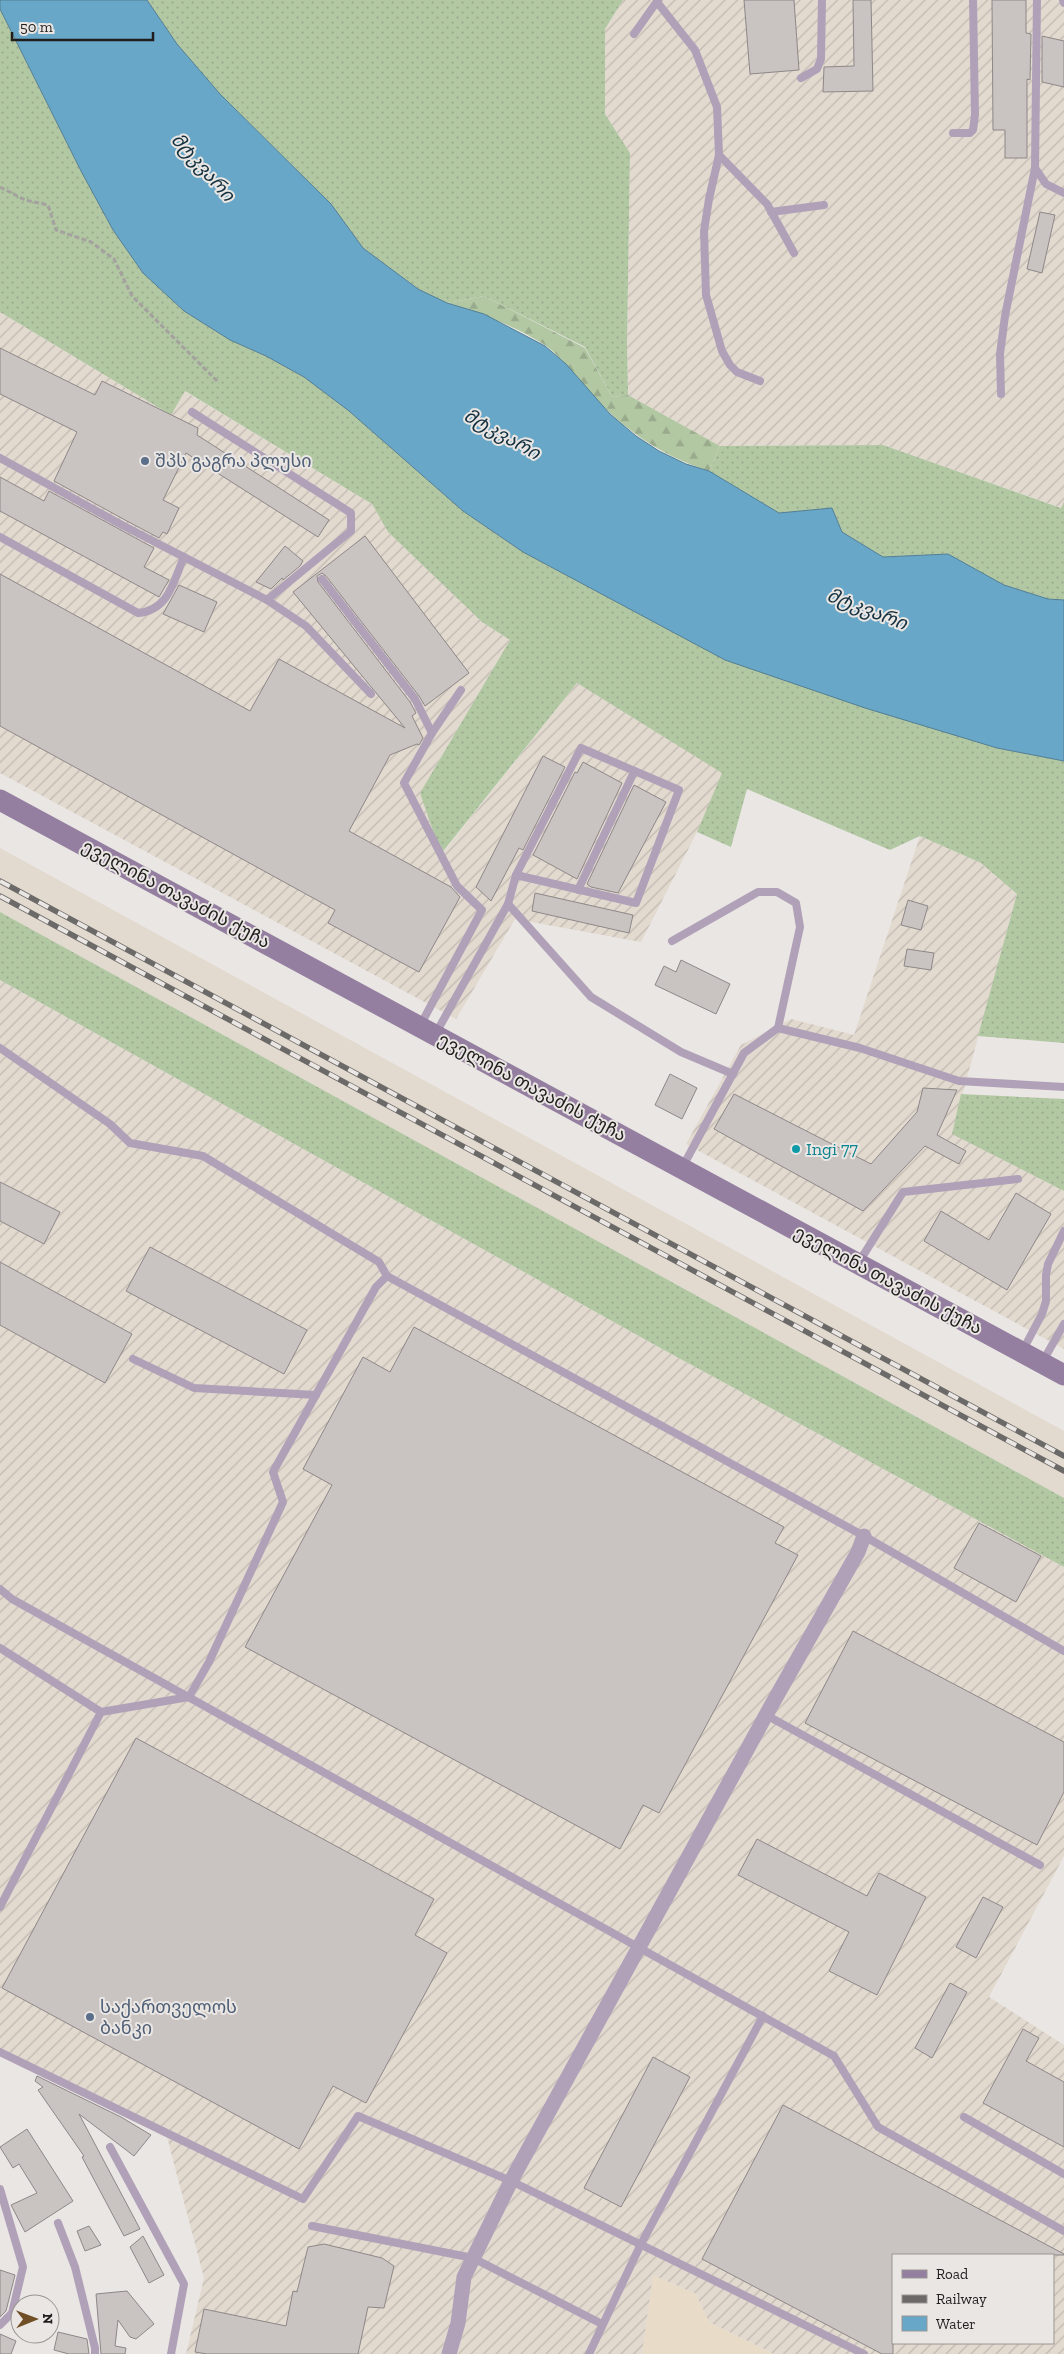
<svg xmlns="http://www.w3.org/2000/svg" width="1064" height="2354" viewBox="0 0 1064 2354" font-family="'Zilla Slab','Noto Sans Georgian',serif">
  <defs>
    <pattern id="industrial-furrows" width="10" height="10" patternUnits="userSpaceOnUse" patternTransform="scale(1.25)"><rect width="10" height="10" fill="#e2d9cf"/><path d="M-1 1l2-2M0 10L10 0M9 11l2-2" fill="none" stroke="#c1bab1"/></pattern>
    <pattern id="grass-dots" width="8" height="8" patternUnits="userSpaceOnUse" patternTransform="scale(1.25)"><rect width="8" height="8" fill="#b2c8a3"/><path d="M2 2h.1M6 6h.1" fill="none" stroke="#99ab8c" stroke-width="1.8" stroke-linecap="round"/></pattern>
    <pattern id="forest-firs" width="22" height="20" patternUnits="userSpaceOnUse" patternTransform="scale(1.25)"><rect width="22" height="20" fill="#b2c8a3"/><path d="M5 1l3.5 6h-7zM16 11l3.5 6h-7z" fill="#99ab8c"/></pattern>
  </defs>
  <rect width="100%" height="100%" fill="#eae6e3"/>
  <!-- commercial -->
  <polygon fill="#e8dbc8" points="653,2275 696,2294 709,2322 774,2354 642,2354"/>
  <!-- industrial -->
  <g fill="url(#industrial-furrows)" fill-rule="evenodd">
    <polygon points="623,0 1064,0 1064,502 1062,508 883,445 720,446 628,395 627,344 630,153 605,114 605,28"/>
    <polygon points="0,312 171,415 184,391 372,504 388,532 482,622 510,640 420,793 442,854 577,683 723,773 697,832 641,942 515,919 456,1019 0,773"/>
    <polygon points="920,836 981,863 1017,894 952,1133 1064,1191 1064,1349 686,1144 741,1045 791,1019 854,1035"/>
    <path d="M0,980L664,1350L1064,1567V1856L989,1997L1064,2045V2354H774L709,2322L696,2294L653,2275L642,2354H186L204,2278L167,2137L0,2055ZM893,2255H1053V2343H893Z"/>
  </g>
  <!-- built -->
  <polygon fill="#e2d9cf" points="0,848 1064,1431 1064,1498 0,912"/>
  <!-- grass -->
  <g fill="url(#grass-dots)">
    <polygon points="147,0 623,0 605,29 605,114 630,153 627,344 628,395 612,397 585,347 484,296 447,303 418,289 363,248 331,204 220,94 177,44"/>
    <polygon points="0,9 81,171 113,230 143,273 184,311 230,340 266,356 304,377 349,411 463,511 523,552 725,660 997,748 1064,761 1064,1043 978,1036 1017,894 981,863 920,836 890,850 747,789 731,847 697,832 722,773 577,683 441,854 420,793 510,640 482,622 388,532 372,504 185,391 171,415 0,312"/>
    <polygon points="883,445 1061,508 1064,502 1064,600 1048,599 1004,585 948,554 883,557 842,532 832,508 779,513 709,471 720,446"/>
    <polygon points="0,912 1064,1498 1064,1567 664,1350 0,980"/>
    <polygon points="961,1094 1064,1099 1064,1191 952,1134"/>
  </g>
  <!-- forest -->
  <path fill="url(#forest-firs)" d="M484,296L585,348L612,397L628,395L720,446L709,471C659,455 622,428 587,390C573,375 562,357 545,345C515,326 481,313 447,303Z"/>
  <!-- water -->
  <polygon fill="#68a7c7" stroke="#527e94" points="0,0 147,0 177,44 220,94 331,204 363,248 418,289 447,303 484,314 545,346 566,364 610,414 636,436 659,451 686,464 709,471 779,513 832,508 842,532 883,557 948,554 1004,585 1048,599 1064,600 1064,761 997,748 865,708 725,660 523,552 463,511 349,411 304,377 266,356 230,340 184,311 143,273 113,230 81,171 0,9"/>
  <!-- building -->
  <g fill="#c9c3c2" stroke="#8d8888">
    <polygon points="744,0 794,0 799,70 750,74"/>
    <polygon points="853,0 871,0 873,91 823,92 824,67 854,66"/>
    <polygon points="992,0 1026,0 1026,33 1031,34 1030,80 1027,79 1027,158 1005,158 1005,130 993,130"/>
    <polygon points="1042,36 1064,41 1064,87 1042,82"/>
    <polygon points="1040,212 1055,215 1042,273 1027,269"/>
    <polygon points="0,348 95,395 102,381 198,428 197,435 329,520 318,537 186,453 163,500 179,508 167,534 163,532 159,538 125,520 54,481 77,432 0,394"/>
    <polygon points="0,477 44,501 49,491 154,548 144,567 169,580 159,597 0,511"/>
    <polygon points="365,536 469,673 425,706 419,696 326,576 322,573 317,576 318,582 410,702 416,713 412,716 423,738 419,745 417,744 390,755 349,831 451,887 460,897 419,972 328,923 335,910 0,726 0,574 250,711 279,659 405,728 293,592"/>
    <polygon points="285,546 303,561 300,566 283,580 282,578 271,589 256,582"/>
    <polygon points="179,585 217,602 204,632 163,614"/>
    <polygon points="543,756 565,767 523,850 519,848 491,901 476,887"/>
    <polygon points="583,762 622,783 577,879 533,855 575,772 577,773"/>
    <polygon points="634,785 666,802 618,893 591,887 587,884"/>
    <polygon points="535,893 633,915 629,933 532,911"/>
    <polygon points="908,900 928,906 921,930 901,925"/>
    <polygon points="907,949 934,953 931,970 904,966"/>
    <polygon points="681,960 730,984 716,1014 655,985 664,966 676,972"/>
    <polygon points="670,1074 697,1088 682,1119 655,1105"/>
    <polygon points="923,1088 957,1090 937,1135 966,1151 959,1164 925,1146 863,1211 714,1129 734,1094 871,1164 917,1112"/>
    <polygon points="0,1182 60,1212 44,1244 0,1221"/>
    <polygon points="1016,1193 1051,1214 1007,1290 924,1241 941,1211 989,1240"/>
    <polygon points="150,1247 307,1330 284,1374 126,1291"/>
    <polygon points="0,1262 132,1334 105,1383 0,1325"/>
    <polygon points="414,1327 784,1527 775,1543 798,1555 659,1813 643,1805 620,1849 245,1647 332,1485 303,1469 363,1357 390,1372"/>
    <polygon points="979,1523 1041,1556 1016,1602 954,1568"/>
    <polygon points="853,1631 1064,1742 1064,1792 1037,1845 805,1723"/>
    <polygon points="136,1738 434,1899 415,1935 447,1953 366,2103 333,2086 299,2149 2,1988"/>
    <polygon points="757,1839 867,1896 879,1873 926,1897 877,1995 829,1971 849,1932 738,1875"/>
    <polygon points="983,1897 1003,1907 976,1958 956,1947"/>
    <polygon points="950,1983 967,1992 932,2058 915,2048"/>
    <polygon points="1023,2029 1039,2038 1026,2061 1064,2082 1064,2147 983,2103"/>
    <polygon points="653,2057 690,2077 621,2207 584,2188"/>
    <polygon points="37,2076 121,2117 151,2135 134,2156 79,2114 140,2229 124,2236 82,2157 84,2156 38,2090 43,2087 35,2081"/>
    <polygon points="783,2105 1064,2254 1064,2255 893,2255 893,2354 882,2354 702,2259"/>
    <polygon points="27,2129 73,2201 25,2232 11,2205 37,2193 19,2164 13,2168 0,2147"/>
    <polygon points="89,2226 101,2245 85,2251 77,2231"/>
    <polygon points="143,2236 164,2275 149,2283 130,2247"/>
    <polygon points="324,2244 382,2258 394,2266 384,2308 368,2307 358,2354 207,2354 195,2352 204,2309 286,2326 293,2291 297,2292 308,2247"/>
    <polygon points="0,2270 15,2275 6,2311 0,2317"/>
    <polygon points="127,2291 154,2324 136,2339 130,2337 118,2320 115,2346 126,2348 125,2354 101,2354 96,2294"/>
    <polygon points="58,2332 87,2339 89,2354 69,2354 54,2350"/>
    <polygon points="0,2334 16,2341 11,2354 0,2354"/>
  </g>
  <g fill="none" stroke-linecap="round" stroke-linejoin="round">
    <!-- path -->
    <polyline stroke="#a4a19f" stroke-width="3" stroke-dasharray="5 2.5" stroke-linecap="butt" points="0,187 25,200 48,205 56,230 91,242 114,259 132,296 219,383"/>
    <!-- service -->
    <g stroke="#b0a1b8" stroke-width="8">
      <polyline points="1063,0 1064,3"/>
      <polyline points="657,2 695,50 717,107 719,155 709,199 704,231 706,295 722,351 730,365 737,372 760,381"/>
      <polyline points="634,34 658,0"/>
      <polyline points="801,78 817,69 821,59 822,0"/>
      <polyline points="953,133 970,133 973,130 975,115 973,0"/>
      <polyline points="719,155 767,204 794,253"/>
      <polyline points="1035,168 1046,184 1064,193"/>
      <polyline points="771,212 824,205"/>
      <polyline points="1001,394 1000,354 1005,316 1035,168 1037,0"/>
      <polyline points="192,412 351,513 351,531 267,600"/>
      <polyline points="0,458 122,525 267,600 306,626 371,694"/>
      <path d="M0,537L138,613C169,610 173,582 184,557"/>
      <polyline points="322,579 415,699 432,733 404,783 457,886 482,910 421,1024"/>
      <polyline points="432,733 461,690"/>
      <polyline points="578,890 634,772"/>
      <polyline points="508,904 591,997 681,1052 733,1074"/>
      <polyline points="672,941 758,892 777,892 796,903 800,927 778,1028 744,1053 682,1168"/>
      <polyline points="778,1028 860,1048 959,1081 1064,1087"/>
      <polyline points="436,1033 508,904 516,875 581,748 679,790 636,903 516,875"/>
      <polyline points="0,1048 110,1124 130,1143 203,1156 379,1262 387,1276 864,1536 1064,1651"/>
      <polyline points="859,1262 903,1192 1018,1179"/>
      <polyline points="1023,1350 1042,1314 1046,1301 1046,1275 1048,1264 1064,1231"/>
      <polyline points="133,1359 194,1388 316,1395"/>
      <polyline points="1043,1361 1064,1324"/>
      <polyline points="0,1589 12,1599 834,2056 878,2127 1064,2231"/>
      <polyline points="0,1648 101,1712 0,1907"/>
      <polyline points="101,1712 189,1697 209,1662 283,1502 273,1472 376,1287 387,1276"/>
      <polyline points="766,1715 1040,1865"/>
      <polyline points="0,2052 303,2199 358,2116 511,2181 864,2354"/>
      <polyline points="964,2117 1064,2174"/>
      <polyline points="110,2147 184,2284 171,2354"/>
      <polyline points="0,2189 23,2267 12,2313 0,2325"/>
      <polyline points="58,2223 75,2267 95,2348 95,2354"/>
      <polyline points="312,2226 473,2258 602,2324"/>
      <polyline points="589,2354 640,2246 763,2016"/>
    </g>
    <!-- minor -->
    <polyline stroke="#b0a1b8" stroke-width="15" points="449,2354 458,2323 464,2277 511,2181 766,1715 858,1552 864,1536"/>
    <!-- secondary -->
    <polyline stroke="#947fa0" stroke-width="21" points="0,800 1064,1375"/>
    <!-- rail casing -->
    <g stroke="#6c6a68" stroke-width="5.5">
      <g id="rail">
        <polyline points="0,881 1064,1456"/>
        <polyline points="0,896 1064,1471"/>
      </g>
    </g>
    <!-- rail -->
    <use href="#rail" stroke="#eae6e3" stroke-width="4" stroke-dasharray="11" stroke-linecap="butt"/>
  </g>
  <!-- markers -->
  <g fill="#5c6f8a" stroke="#eae6e3" stroke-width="2">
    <circle cx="145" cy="461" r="5"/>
    <circle cx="90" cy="2017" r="5"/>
  </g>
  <circle fill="#0f9aa8" stroke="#eae6e3" stroke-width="2" cx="796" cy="1149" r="5"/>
  <g text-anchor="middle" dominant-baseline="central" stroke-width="4" stroke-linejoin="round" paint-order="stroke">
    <!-- service labels -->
    <g font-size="18" fill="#4e5e75" stroke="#eae6e3" text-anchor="start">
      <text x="155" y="461">შპს გაგრა პლუსი</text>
      <text x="100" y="2007">საქართველოს<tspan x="100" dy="21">ბანკი</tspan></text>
    </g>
    <!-- street labels -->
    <g font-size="18" fill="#1f1e1d" stroke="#eae6e3">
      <text transform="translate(176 894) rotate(28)">ეველინა თავაძის ქუჩა</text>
      <text transform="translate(532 1087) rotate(28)">ეველინა თავაძის ქუჩა</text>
      <text transform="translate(888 1280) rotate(28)">ეველინა თავაძის ქუჩა</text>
    </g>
    <!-- culture labels -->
    <g font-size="18" fill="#0d838f" stroke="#eae6e3" text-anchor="start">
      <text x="806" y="1149">Ingi 77</text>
    </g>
    <!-- water labels -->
    <g font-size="19" font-style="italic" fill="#133140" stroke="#eae6e3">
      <text transform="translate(203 167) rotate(48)">მტკვარი</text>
      <text transform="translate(502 434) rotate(29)">მტკვარი</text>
      <text transform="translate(867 609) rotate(21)">მტკვარი</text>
    </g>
  </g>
  <!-- legend -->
  <rect x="892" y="2254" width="162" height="90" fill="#eae6e3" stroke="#999694"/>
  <rect x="902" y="2270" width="25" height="8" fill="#947fa0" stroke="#999694"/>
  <text x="936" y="2279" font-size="15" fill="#1f1e1d">Road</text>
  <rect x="902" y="2295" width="25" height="8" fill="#6c6a68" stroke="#999694"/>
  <text x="936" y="2304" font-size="15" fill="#1f1e1d">Railway</text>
  <rect x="902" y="2316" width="25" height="15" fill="#68a7c7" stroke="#999694"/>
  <text x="936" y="2329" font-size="15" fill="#1f1e1d">Water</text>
  <!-- north arrow -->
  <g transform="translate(35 2319) rotate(89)"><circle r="24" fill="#eae6e3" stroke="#999694"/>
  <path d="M0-4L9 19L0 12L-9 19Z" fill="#704f26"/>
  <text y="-8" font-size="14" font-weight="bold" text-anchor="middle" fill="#1f1e1d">N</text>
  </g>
  <!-- scale -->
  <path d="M12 32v8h141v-8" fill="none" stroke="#1f1e1d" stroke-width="2.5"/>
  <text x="20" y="32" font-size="15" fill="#1f1e1d" stroke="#eae6e3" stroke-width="4" paint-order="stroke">50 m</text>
</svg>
